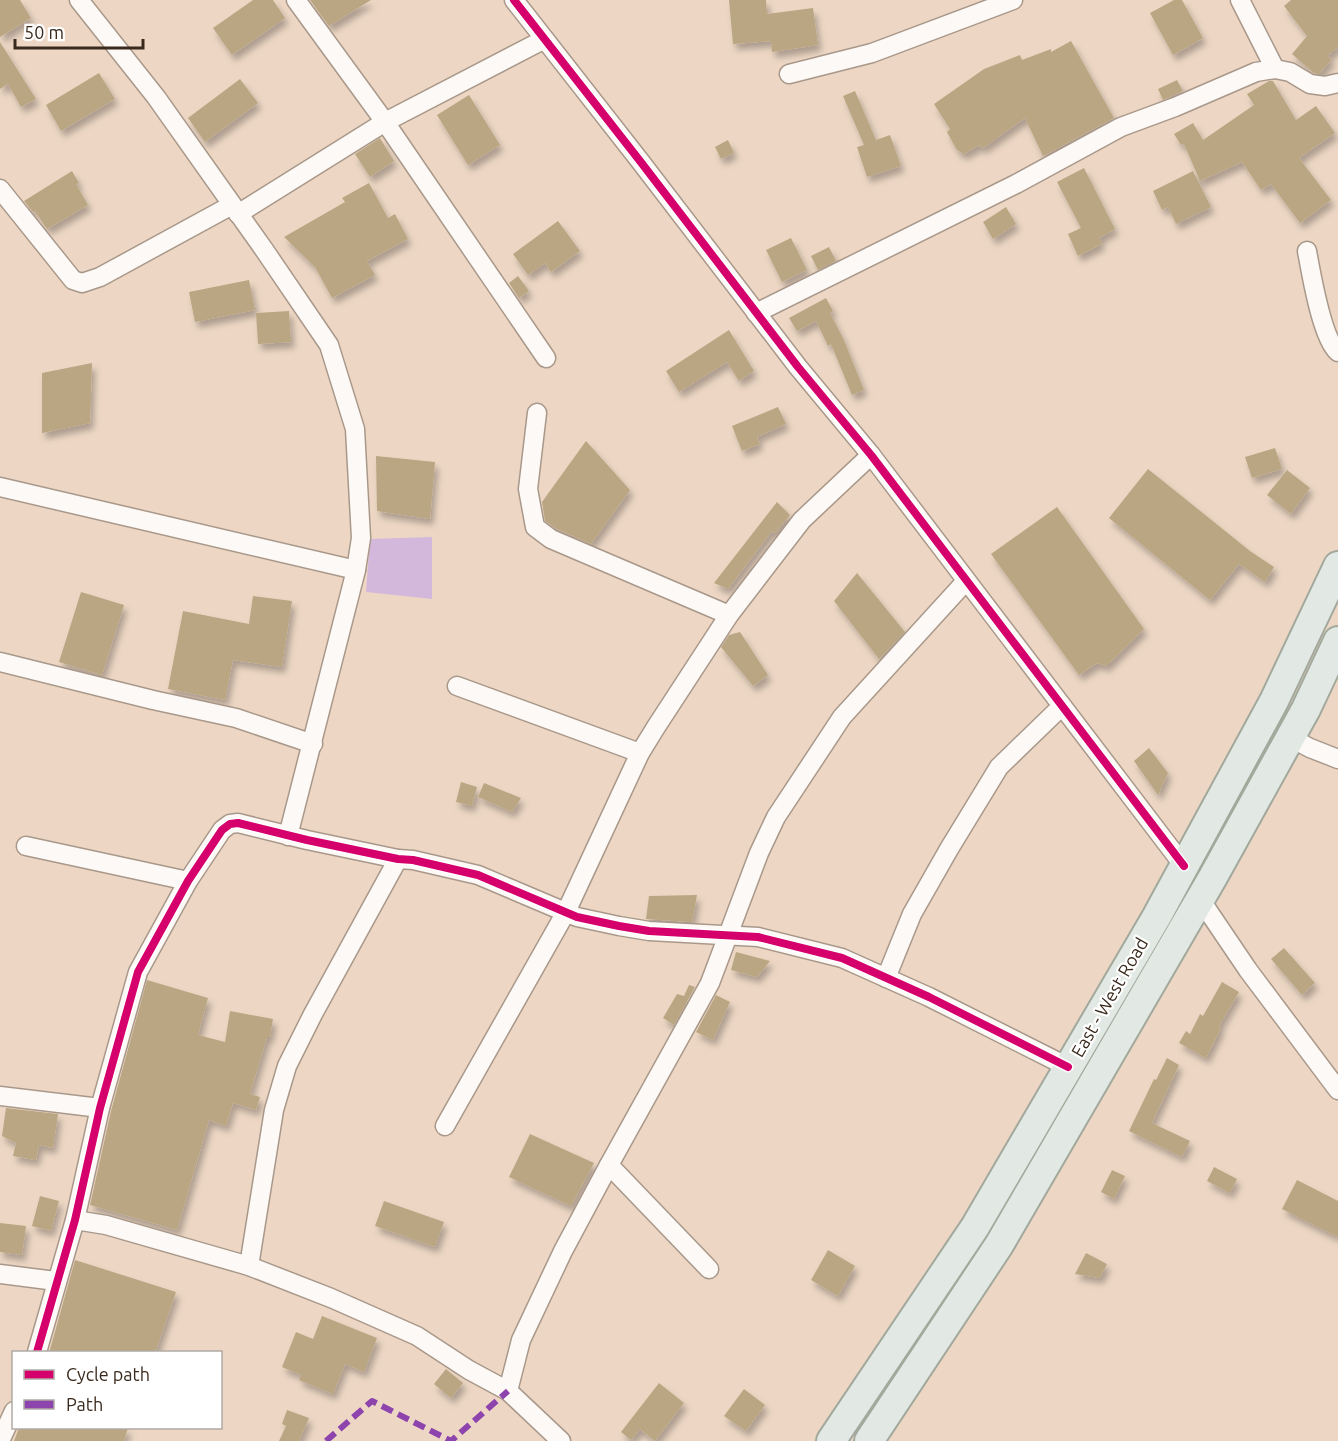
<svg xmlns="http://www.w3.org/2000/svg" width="1338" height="1441" viewBox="0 0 1338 1441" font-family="Ubuntu,sans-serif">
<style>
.green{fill:#d4b8dc}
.building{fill:#baa683;filter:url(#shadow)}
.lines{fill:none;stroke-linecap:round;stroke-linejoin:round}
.minor-casing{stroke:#a9988a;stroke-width:21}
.primary-casing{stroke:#a2a89c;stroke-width:32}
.minor{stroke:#fcf9f6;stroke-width:18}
.primary{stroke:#e2e9e4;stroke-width:28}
.quiet{stroke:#8e44ad;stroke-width:6;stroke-dasharray:12 6;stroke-linecap:butt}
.cycleway-casing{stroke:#fff;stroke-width:11}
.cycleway{stroke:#d6006c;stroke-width:8}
.labels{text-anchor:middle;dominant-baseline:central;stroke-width:4.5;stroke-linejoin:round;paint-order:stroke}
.street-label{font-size:18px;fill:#3a2a1d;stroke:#fff}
</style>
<defs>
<filter id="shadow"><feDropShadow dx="3.5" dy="6" stdDeviation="3" flood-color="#0004"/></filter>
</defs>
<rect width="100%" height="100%" fill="#edd7c4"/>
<path class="green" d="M432,537V599L366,592L370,539Z"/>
<g class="building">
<path d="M0,0H20L31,18L0,37Z"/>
<path d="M253,0H273L285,18L232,55L213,28Z"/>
<path d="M310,0H371L329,26Z"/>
<path d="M729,0H766L767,14L813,8L818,45L772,52L771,41L733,44Z"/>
<path d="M1174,0H1182L1203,38L1173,55L1150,13Z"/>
<path d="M1291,0H1338V47L1327,56L1332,59L1319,74L1314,73L1292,54L1307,36L1284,6Z"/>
<path d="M1071,41L1114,118L1043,156L1025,118L983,148L979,145L964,154L957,150L947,132L950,129L934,104L984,69L1020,55L1022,60L1051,49V52Z"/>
<path d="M0,42L36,99L21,107L8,84L0,89Z"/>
<path d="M99,73L115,99L61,131L46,105Z"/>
<path d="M240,79L258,103L205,142L188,118Z"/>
<path d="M1177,80L1183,91L1163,100L1158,89Z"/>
<path d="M1269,81H1273L1296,120L1316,106L1335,133L1299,158L1331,200L1300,223L1271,184L1261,190L1242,162L1200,181L1184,144L1181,145L1174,134L1193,123L1203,140L1254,105L1247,94Z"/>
<path d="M855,91L876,140L890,135L901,166L867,177L857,147L864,145L843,96Z"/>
<path d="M469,95L500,145L468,165L437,115Z"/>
<path d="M380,138L394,161L370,177L355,154Z"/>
<path d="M728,140L734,153L721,159L715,147Z"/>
<path d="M1084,168L1115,229L1099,238L1102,244L1078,256L1068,234L1081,228L1057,182Z"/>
<path d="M72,171L79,183L76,184L88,205L47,229L35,211L33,212L24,201Z"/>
<path d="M1193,171L1211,207L1176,224L1168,207L1162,210L1153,191Z"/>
<path d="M369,183L388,218L395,214L408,239L367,261L375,275L332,298L315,267L284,237L345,202L342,198Z"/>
<path d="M1006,207L1016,224L993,239L983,222Z"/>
<path d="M558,221L580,251L551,272L545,263L528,275L513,254Z"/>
<path d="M791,238L807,270L782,282L766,250Z"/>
<path d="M829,247L836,261L818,270L811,256Z"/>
<path d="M518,276L529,291L519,298L509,283Z"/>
<path d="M249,280L255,310L195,322L189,292Z"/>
<path d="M826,298L833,311L830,313L843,338L864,390L852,395L831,344L828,346L816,321L797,331L789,318Z"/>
<path d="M289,311L291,342L258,344L256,313Z"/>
<path d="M729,330L754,371L739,381L727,362L679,392L666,371Z"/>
<path d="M92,363L90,423L42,433V373Z"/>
<path d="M778,407L786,424L757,437L760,444L742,451L732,426Z"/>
<path d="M586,441L630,490L591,544L557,529L545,521L542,502Z"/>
<path d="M1275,448L1282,469L1252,478L1245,457Z"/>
<path d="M376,456L435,462L430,519L377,511Z"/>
<path d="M1148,469L1250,551L1274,567L1265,582L1239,564L1210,600L1109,518Z"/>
<path d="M1287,470L1310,488L1291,514L1267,495Z"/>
<path d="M777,502L790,515L775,533L772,531L728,589L714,583Z"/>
<path d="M1057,507L1144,629L1106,666L1097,663L1079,675L991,554Z"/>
<path d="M857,573L905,632L879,659L834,601Z"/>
<path d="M81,592L124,605L102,675L59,662Z"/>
<path d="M253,596L292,601L282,667L233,660L225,700L168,689L183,611L249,624Z"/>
<path d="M740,632L768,675L753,686L721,647L729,635Z"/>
<path d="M1149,748L1168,773L1158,795L1134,761Z"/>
<path d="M461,782L477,787L472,806L456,802Z"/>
<path d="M484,783L521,798L512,812L478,797Z"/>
<path d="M697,895L692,922L646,919L649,896Z"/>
<path d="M1284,948L1315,983L1302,995L1271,959Z"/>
<path d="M736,952L770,961L757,977L731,970Z"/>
<path d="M147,980L208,998L198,1035L225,1042L230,1011L273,1019L270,1037H267L250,1094L260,1097L256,1110L233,1103L226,1126L209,1120L177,1230L90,1205L111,1111Z"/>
<path d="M1222,982L1239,992L1219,1026L1221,1028L1206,1058L1179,1043L1186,1031L1190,1034L1200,1014L1203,1016Z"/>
<path d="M689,985L695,987L674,1025L663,1018L677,994L684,996Z"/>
<path d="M716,995L730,1002L713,1040L696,1032Z"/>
<path d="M1167,1058L1179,1065L1152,1123L1190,1141L1182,1157L1129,1131L1154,1079L1156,1080Z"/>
<path d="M6,1108L58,1114L53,1148L39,1145L36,1160L13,1156L16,1143L2,1136Z"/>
<path d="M530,1134L594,1163L571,1206L509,1177Z"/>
<path d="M1214,1167L1237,1179L1230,1193L1207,1181Z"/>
<path d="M1112,1170L1125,1176L1114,1199L1101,1192Z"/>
<path d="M1297,1180L1338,1201V1237L1282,1209Z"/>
<path d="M40,1196L59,1201L51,1231L32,1226Z"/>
<path d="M384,1201L444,1222L435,1247L375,1226Z"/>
<path d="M0,1223L26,1226L22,1255L0,1252Z"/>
<path d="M828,1250L855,1266L838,1296L811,1280Z"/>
<path d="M1086,1253L1107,1264L1100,1278L1075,1274Z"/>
<path d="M75,1260L176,1292L155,1353H49Z"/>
<path d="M322,1316L377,1338L364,1372L345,1364L333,1394L299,1380L301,1375L282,1367L296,1332L313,1339Z"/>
<path d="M446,1369L463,1383L451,1398L434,1384Z"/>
<path d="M659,1383L684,1403L655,1441L640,1429L631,1440L621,1432Z"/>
<path d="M744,1389L765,1405L746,1431L724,1416Z"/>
<path d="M287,1410L309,1418L299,1441H279L286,1426L282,1424Z"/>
<path d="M19,1428H128L124,1441H14Z"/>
</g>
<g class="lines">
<g class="minor-casing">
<g id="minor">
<path d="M79,0L156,97L265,251L329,345L355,429L361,538L356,570L288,836"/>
<path d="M296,0L385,122L546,358"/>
<path d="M514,0L640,161L798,367L871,455L1184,866"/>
<path d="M1240,0L1275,69"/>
<path d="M789,74L872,53L1013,0"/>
<path d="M0,189L73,280L82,283L100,277L232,205"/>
<path d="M238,214L385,122L543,40"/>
<path d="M1307,251C1311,273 1322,339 1338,352"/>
<path d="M756,313L1016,184L1121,127L1175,107L1256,72L1275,69L1290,72L1310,84L1325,86L1338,83"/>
<path d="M537,413L528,489L535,527L551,539L729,615"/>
<path d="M0,487L356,570"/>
<path d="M0,662L153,700L236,718L313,744"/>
<path d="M457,686L640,753"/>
<path d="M1289,737L1310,748L1338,759"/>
<path d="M26,846L188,881"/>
<path d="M1200,899L1248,970L1338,1090"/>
<path d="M886,978L912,914L949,849L999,767L1062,706"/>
<path d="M0,1096L100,1108"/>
<path d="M445,1126L566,912L640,753L656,727L729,615L802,520L871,455"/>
<path d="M609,1165L709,1269"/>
<path d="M75,1220L106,1225L249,1266L331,1298L417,1336L469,1370L508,1391L561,1441"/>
<path d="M249,1266L274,1110L287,1066L313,1014L398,859"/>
<path d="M0,1274L56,1281"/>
<path d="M37,1352L75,1220L100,1108L138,972L188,881L222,830L230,824L238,823L307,840L398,859L413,860L478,875L577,917L619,926L649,931L758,937L842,958L929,997L1068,1067"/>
<path d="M508,1391L521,1340L563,1251L609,1165L710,983L759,853L776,817L842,717L966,581"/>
<path d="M0,1441L14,1411"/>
</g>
</g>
<g class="primary-casing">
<g id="primary">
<path d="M831,1441L975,1227L1157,916L1274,701L1338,566"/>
<path d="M869,1441L999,1245L1213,877L1306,709L1338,641"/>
</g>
</g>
<use href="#minor" class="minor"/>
<use href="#primary" class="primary"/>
<path class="quiet" d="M326,1441L372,1401L451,1441L508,1391"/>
<g class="cycleway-casing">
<g id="cycleway">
<path d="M514,0L640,161L798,367L871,455L1184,866"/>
<path d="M37,1352L75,1220L100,1108L138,972L188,881L222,830L230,824L238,823L307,840L398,859L413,860L478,875L577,917L619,926L649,931L758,937L842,958L929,997L1068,1067"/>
</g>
</g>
<use href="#cycleway" class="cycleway"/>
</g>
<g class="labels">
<g class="street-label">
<text transform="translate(1109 997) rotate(-60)">East - West Road</text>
</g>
</g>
<rect x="12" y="1351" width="210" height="78" fill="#ffffff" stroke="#b0aaa5" stroke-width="1.5"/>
<rect x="24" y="1370" width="30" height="9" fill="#d6006c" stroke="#b0aaa5" stroke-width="1.5"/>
<text x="66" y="1381" font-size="18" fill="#3a2a1d">Cycle path</text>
<rect x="24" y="1400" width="30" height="9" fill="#8e44ad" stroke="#b0aaa5" stroke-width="1.5"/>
<text x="66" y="1411" font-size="18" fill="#3a2a1d">Path</text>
<path d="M15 39v9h128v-9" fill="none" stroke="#3a2a1d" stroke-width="3"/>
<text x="24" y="39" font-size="18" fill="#3a2a1d" stroke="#ffffff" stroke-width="4.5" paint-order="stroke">50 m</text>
</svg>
